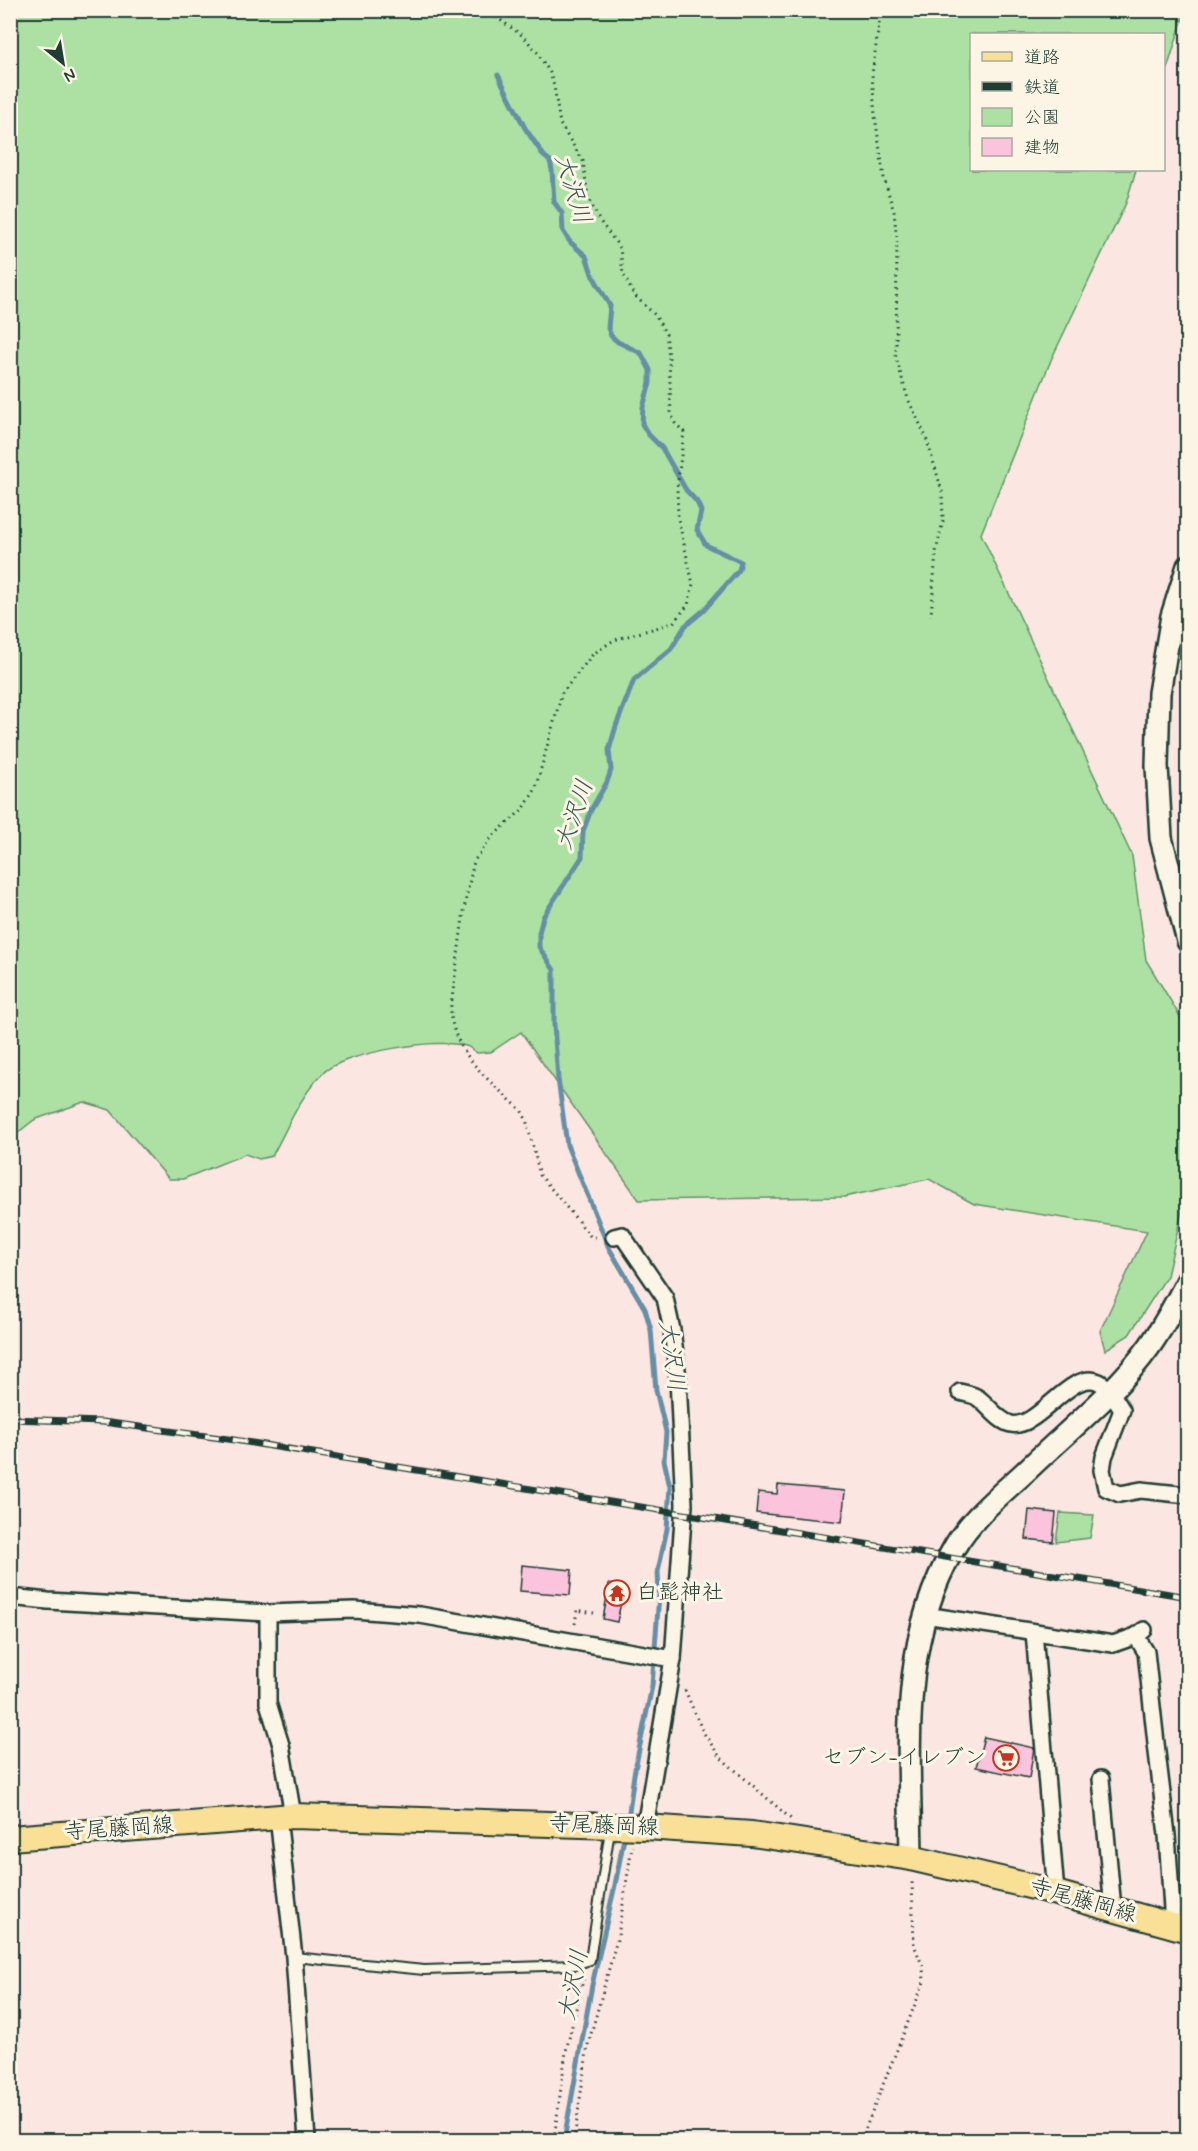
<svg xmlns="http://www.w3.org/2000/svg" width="1198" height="2151" viewBox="0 0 1198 2151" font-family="Mynerve,'Klee One',sans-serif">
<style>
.green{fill:#ace1a3;stroke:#668f6c;stroke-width:1.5}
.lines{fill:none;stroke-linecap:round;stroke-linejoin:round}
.stream{stroke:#658fa5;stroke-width:5}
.building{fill:#fbc3dc;stroke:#1f3d34;stroke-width:1.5}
.lane-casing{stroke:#1f3d34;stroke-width:12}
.street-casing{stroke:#1f3d34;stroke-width:20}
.secondary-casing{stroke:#1f3d34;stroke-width:26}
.primary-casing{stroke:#1f3d34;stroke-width:28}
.path{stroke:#1f3d34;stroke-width:3;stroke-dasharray:1.5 4.5;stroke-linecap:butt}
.lane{stroke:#fcf5e5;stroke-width:8}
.street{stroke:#fcf5e5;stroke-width:15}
.secondary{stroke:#fcf5e5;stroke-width:21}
.primary{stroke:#fadf96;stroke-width:24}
.rail-casing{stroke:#1f3d34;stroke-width:7}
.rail{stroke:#fcf5e5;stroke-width:4.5;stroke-dasharray:14;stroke-linecap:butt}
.labels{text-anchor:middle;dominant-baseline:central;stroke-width:6;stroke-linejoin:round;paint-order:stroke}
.poi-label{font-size:22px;fill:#1f3d34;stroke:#fcf5e5;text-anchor:start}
.street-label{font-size:22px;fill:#1f3d34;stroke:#fcf5e5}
.water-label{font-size:24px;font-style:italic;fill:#36585a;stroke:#fcf5e5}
</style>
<rect width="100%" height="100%" fill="#fce6e2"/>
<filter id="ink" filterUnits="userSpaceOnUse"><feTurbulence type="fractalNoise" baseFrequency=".0167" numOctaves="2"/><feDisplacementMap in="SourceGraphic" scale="12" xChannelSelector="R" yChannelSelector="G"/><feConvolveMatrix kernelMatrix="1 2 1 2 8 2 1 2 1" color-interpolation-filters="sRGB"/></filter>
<g filter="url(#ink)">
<g class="green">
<path d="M11,10L1185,11L1164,79V34H972V170H1136L1126,203L1051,360L981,534L1132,856L1146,960L1187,1028V1189L1167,1276L1129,1335L1105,1350L1100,1331L1147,1231L974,1204L929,1179L844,1197L639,1200L521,1032L491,1052L477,1053C474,1051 470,1047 466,1046C439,1037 343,1053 323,1073C300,1096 287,1129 272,1156L259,1159L245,1154L183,1179H169L110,1110L84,1102L34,1120L11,1138Z"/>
<path d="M1060,1513L1094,1515L1090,1538L1056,1542Z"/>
</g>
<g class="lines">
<g class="stream">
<path d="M498,75L525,128L544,156L550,161L552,170L554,202L562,213L563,231L570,242L586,256L592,274L610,306L608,328L611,336L618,342L641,353L650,370V383L643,407L642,424L648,434L662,448L686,490L697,502L701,511L697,530L706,545L741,562L739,570L703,611L685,626L671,649L634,680L616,726L609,750L611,770L607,782L591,810L583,831L582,857L543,917L539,933V947L554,970V1025L558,1079L567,1145L609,1248L645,1309L651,1330L656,1390L666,1432L664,1460L670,1487L667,1529L658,1571L659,1595L652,1686L634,1774L629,1812"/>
<path d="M564,2140L592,1985L615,1885L624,1838"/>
</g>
</g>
<g class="building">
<path d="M778,1485L845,1491L842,1522L756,1513L758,1492L777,1494Z"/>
<path d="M1029,1510L1056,1513L1053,1542L1026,1539Z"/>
<path d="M522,1565L572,1570L570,1595L520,1591Z"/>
<path d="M609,1584L624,1587L617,1622L603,1619Z"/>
<path d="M984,1737L1034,1748L1029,1778L976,1767Z"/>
</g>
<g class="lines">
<g class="lane-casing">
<path id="lane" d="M294,1957L424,1970L575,1965L590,1960L610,1830"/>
</g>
<g class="street-casing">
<g id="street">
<path d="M614,1237L622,1235L665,1298L672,1330L678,1378L684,1505L673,1659L645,1827"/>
<path d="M960,1392C966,1394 973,1394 978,1398C988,1405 998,1421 1011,1424C1038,1430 1071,1368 1099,1382C1109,1387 1116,1401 1122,1410L1104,1457L1102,1470L1106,1488L1120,1494L1141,1490L1188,1495"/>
<path d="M10,1597L48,1601L268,1613L354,1610L420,1615L673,1659"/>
<path d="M268,1613V1703L281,1745L293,1816"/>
<path d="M925,1615L1113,1644L1136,1636L1144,1630"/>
<path d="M1034,1632L1056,1893"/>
<path d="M1136,1636L1146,1652L1157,1752L1167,1835L1172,1909L1171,1926"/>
<path d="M1101,1779L1113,1909"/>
<path d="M278,1817L294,1957L307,2140"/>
</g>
</g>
<g class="secondary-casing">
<g id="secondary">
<path d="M1188,566L1172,616L1159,693L1157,766L1161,838L1188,941"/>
<path d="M911,1858C910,1753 898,1642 954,1548C971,1518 1000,1495 1025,1472C1064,1434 1118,1391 1149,1347C1164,1326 1176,1303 1188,1280"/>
</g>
</g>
<g class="primary-casing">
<path id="primary" d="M10,1838L293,1816L645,1827L752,1834L911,1858L1038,1888L1188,1930"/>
</g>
<g class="path">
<path d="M486,10L523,36L537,52L550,73L554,86L560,124L583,161L588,197L599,220L620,248L623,274L634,295L655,315L666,334L669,357L671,413L675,423L684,432L677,488L678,518L693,584L688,605L673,623L614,640L593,654L562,693L535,790L524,808L492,837L474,861L465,903L451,1006C449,1051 491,1082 521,1110L526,1119L540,1175L591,1237H598"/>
<path d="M881,10L872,74L875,116L884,178L894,212L897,240L896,358L908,399L926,437L942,491L943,521L936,552L931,616"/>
<path d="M575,1624L577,1610L594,1613"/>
<path d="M685,1690L703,1732L720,1757L791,1819"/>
<path d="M554,2139L566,2051L584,1976"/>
<path d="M478,2140L517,2138L568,2140"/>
<path d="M574,2140L588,2045L618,1936L632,1846"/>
<path d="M861,2140L924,1982L923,1967L914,1945L912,1880"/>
</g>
<use href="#lane" class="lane"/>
<use href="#street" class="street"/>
<use href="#secondary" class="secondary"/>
<use href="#primary" class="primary"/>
<g class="rail-casing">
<path id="rail" d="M10,1419L103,1422L228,1439L1188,1597"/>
</g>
<use href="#rail" class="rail"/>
</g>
</g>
<defs>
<g id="temple-ring" transform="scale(1.35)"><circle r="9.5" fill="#fcf5e5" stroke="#c8321e" stroke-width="1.5"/><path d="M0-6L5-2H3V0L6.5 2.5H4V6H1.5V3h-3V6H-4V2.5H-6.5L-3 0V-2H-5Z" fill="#c8321e"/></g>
<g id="supermarket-ring" transform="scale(1.35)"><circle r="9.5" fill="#fcf5e5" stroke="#c8321e" stroke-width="1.5"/><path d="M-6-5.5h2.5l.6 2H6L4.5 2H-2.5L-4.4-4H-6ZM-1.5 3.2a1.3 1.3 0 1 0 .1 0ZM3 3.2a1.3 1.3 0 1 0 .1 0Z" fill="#c8321e"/></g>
</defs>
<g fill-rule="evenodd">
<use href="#temple-ring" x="617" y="1593"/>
<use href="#supermarket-ring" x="1006" y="1758"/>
</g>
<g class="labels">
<g class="poi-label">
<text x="636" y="1593">白髭神社</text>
<text x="986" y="1758" text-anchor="end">セブン-イレブン</text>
</g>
<g class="street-label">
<text transform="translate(604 1826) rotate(2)">寺尾藤岡線</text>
<text transform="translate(119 1829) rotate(-4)">寺尾藤岡線</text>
<text transform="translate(1083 1901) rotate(16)">寺尾藤岡線</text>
</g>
<g class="water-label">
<text transform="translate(572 189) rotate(73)">大沢川</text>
<text transform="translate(575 815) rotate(-71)">大沢川</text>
<text transform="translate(671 1356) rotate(82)">大沢川</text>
<text transform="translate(574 1985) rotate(-79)">大沢川</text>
</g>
</g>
<rect width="1198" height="2151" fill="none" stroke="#fcf5e5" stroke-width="36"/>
<rect x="18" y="18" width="1162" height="2115" fill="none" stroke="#1f3d34" stroke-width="2" filter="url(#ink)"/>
<rect x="970" y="33" width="195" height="138" fill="#fcf5e5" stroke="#a4ab9e" stroke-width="1.5"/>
<rect x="982" y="52" width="30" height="9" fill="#fadf96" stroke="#a4ab9e" stroke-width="1.5"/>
<text x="1024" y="63" font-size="18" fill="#1f3d34">道路</text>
<rect x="982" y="82" width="30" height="9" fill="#1f3d34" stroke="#a4ab9e" stroke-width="1.5"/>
<text x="1024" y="93" font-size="18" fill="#1f3d34">鉄道</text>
<rect x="982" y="108" width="30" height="18" fill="#ace1a3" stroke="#a4ab9e" stroke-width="1.5"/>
<text x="1024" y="123" font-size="18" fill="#1f3d34">公園</text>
<rect x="982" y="138" width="30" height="18" fill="#fbc3dc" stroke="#a4ab9e" stroke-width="1.5"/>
<text x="1024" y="153" font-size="18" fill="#1f3d34">建物</text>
<g transform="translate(63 63) rotate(150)" stroke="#fcf5e5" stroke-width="4.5" paint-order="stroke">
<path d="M0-4.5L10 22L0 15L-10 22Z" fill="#1f3d34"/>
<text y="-9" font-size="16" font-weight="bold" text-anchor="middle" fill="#1f3d34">N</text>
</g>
</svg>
